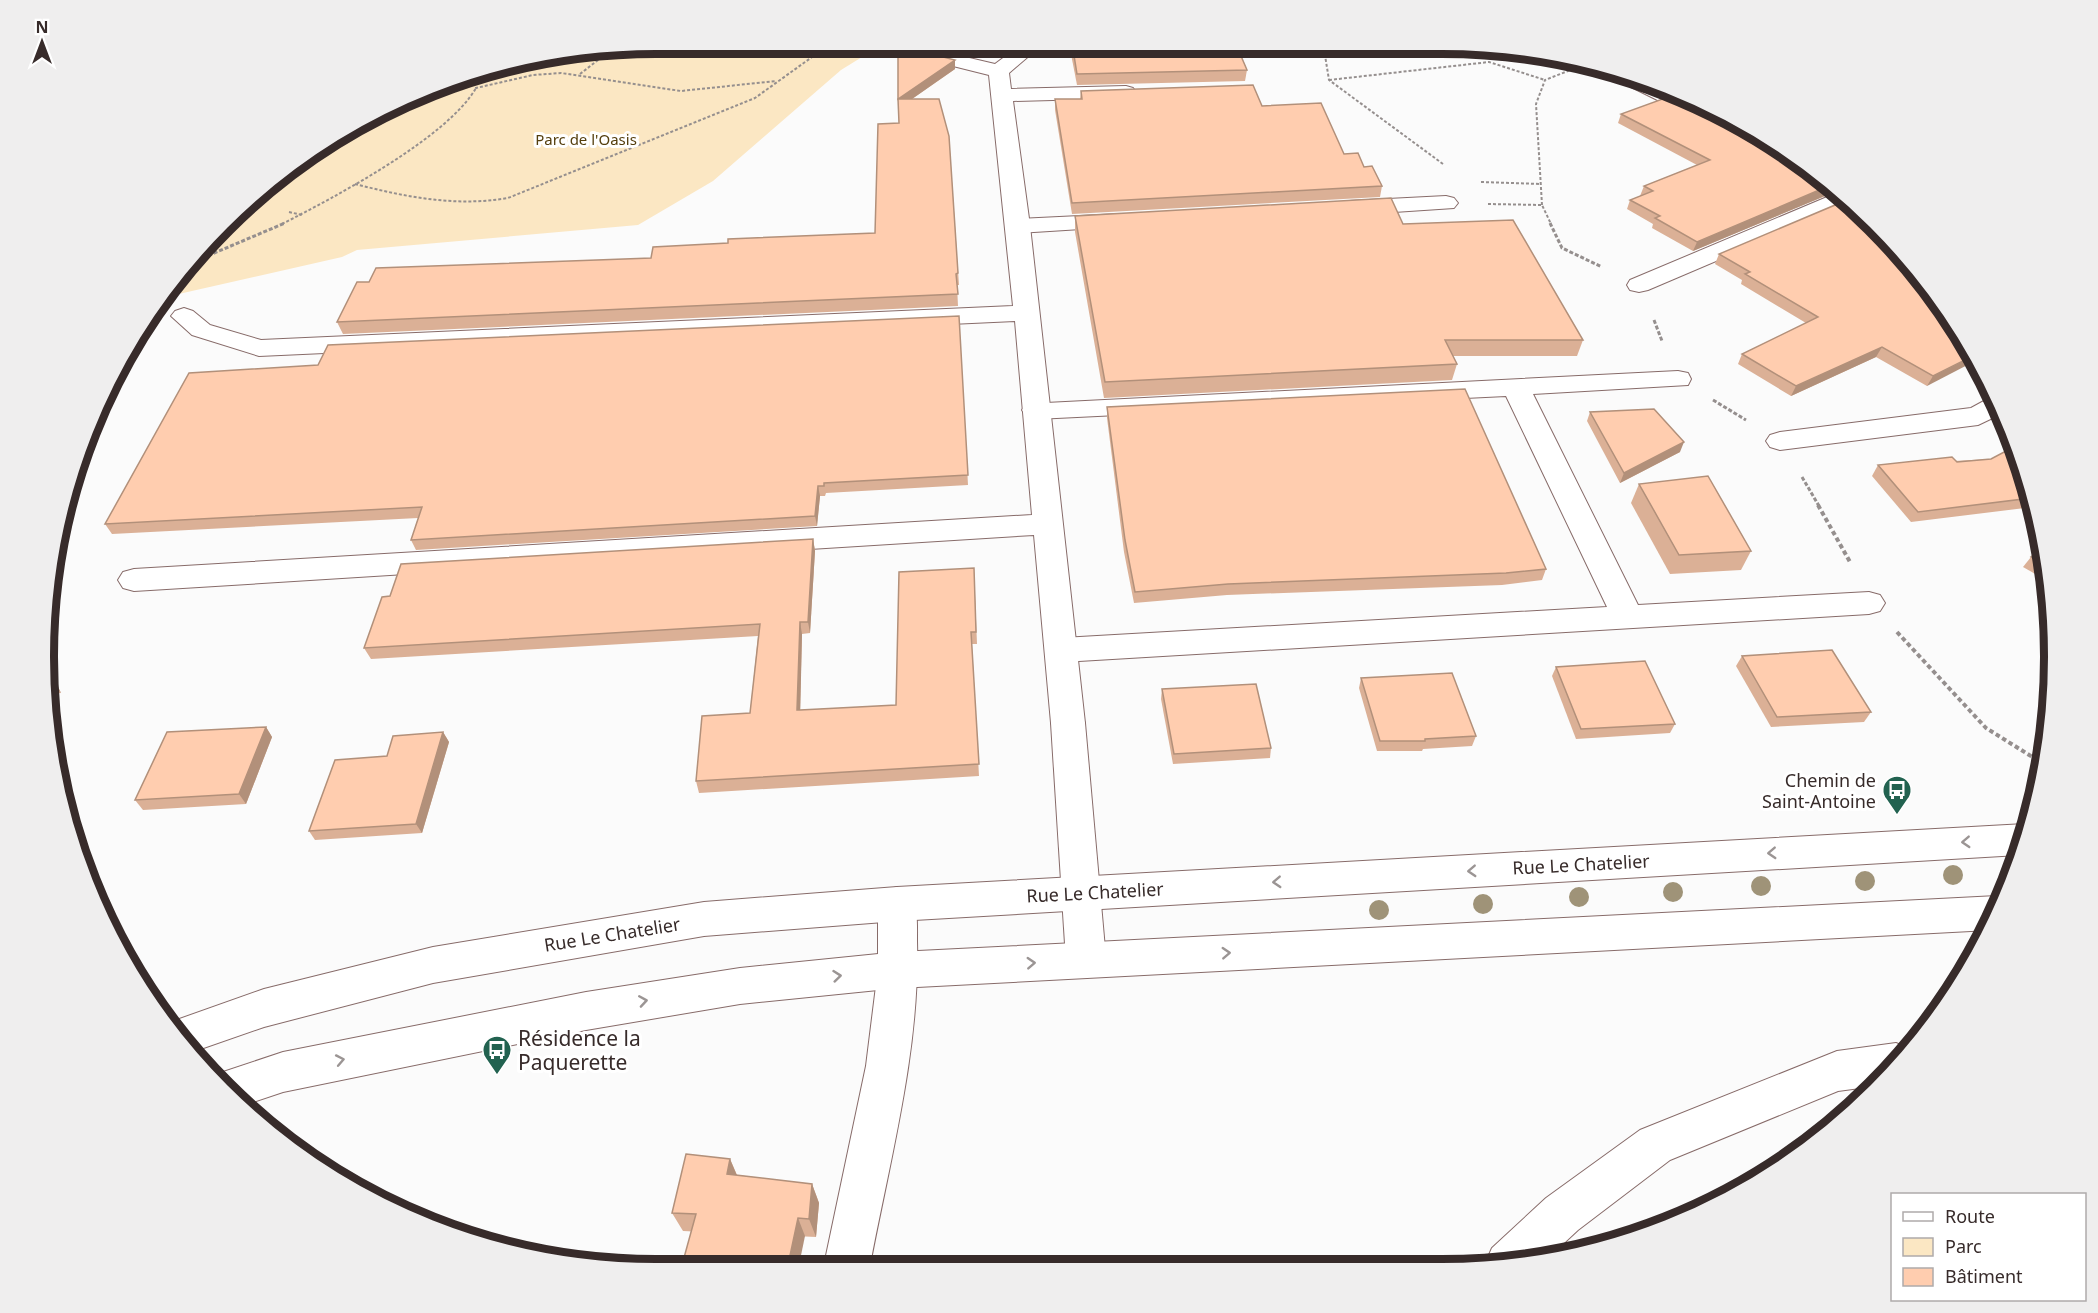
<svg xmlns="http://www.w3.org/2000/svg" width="2098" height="1313" viewBox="0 0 2098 1313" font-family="'Noto Sans',sans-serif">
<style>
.green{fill:#fbe7c3}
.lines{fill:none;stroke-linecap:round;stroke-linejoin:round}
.lane-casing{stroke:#876b69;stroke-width:2}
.street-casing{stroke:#876b69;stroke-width:2}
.secondary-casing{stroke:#876b69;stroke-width:2}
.path-far2{stroke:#958f8e;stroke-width:2;stroke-dasharray:3 2;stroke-linecap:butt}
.path-far1{stroke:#958f8e;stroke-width:3;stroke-dasharray:4 2;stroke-linecap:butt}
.path{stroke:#958f8e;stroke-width:4;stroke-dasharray:4.5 3;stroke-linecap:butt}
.lane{fill:#fff;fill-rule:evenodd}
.street{fill:#fff;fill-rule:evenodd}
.secondary{fill:#fff;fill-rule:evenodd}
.tree{fill:#9f9378}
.wall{fill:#dbb096}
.shaded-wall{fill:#b2907a}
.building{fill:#ffcdaf;stroke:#b2907a;stroke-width:1.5}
.oneway{stroke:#9b9594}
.labels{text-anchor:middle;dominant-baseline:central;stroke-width:6;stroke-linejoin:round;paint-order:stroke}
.far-park-label{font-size:15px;fill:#543e0d;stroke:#fff}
.poi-label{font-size:18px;fill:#372b2a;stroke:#fff;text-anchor:end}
.street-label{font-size:18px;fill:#372b2a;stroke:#fff}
.near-poi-label{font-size:21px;fill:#372b2a;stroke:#fff;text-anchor:start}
.rim{fill:none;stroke:#372b2a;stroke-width:8}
</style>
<rect width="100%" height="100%" fill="#fbfbfb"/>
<path class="green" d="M576,49H875L841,70L713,181L638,225L357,250L342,257L161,298L223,223L316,147L460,76Z"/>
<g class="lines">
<g class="lane-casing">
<g id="lane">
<path d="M1446,196L1454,198L1458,203L1454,208L1349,215L1341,213L1337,208L1341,203L1349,201Z"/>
<path d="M1121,214L1129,216L1133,221L1129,226L1018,233L1010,231L1006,226L1010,221L1018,219Z"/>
<path d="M1678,371L1688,373L1691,379L1688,385L1533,394L1638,605L1869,592L1880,595L1885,603L1880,611L1869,614L1062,662L1050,659L1046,650L1050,641L1062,638L1607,607L1506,396L1036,419L1026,416L1022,410L1026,404Z"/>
<path d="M1068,710L1080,714L1085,723L1106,960L1100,973L1086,978L1072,973L1066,960L1051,723L1056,714Z"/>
<path d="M897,887L911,892C918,908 917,924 917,941C920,1050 890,1159 870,1265H824L866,1066L878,970V904L883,892Z"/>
<path d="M1896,1043L1910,1049L1875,1086L1838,1091L1670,1160L1578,1230L1549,1257L1486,1267L1485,1264L1492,1248L1546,1198L1640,1130L1837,1051Z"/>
</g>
</g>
<g class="street-casing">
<g id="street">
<path d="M903,49H931L995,64L1015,49H1037L1009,73L1011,89L1126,86L1133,88L1136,92L1133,96L1126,98L1013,101L1030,226L1085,723L1080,732L1068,736L1056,732L1051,723L1034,535L134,591L123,588L118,580L123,572L134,569L1032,515L1015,321L259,356L192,335L171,316L175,311L184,308L193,311L210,325L261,340L1013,306L989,75L905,54Z"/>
<path d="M1618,75L1660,86L1716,114L1720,118L1716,122H1702L1619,81L1616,77Z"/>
<path d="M1839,192L1850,204L1648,290L1639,292L1630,290L1627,285L1630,280Z"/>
<path d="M1993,396L2001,414L1978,425L1780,450L1770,447L1766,441L1770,435L1780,432L1971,408Z"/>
</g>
</g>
<g class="secondary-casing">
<g id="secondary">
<path d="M2025,824L2030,825L2019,855L897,921L704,936L433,983L264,1027L192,1052L168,1023L264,989L433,947L704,902L897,887Z"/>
<path d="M1997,896L2002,898L1990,930L898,988L740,1004L586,1030L283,1092L241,1106L211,1076L283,1052L586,992L740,968L898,952Z"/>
</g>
</g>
<g class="path-far2">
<path d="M1324,49L1329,80L1443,164"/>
<path d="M476,72V88L533,75L561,73L681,91L776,81"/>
<path d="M580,74L607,53L605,49"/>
<path d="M1329,80L1489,62L1545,80"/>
<path d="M1481,182L1541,184"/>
<path d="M355,184C406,197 455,207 508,198L755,98L819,52L831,49"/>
<path d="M1488,204L1542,205L1551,224"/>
<path d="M1542,205L1536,104L1545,80L1583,65"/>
<path d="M289,212L302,215"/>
<path d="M282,224C335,197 447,138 476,88"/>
</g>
<g class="path-far1">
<path d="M1550,223L1562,248L1602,267"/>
<path d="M186,265L285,223"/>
<path d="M1654,320L1662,341"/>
<path d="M1713,400L1746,420"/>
<path d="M1802,477L1819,506"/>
</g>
<g class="path">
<path d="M1818,505L1850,562"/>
<path d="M1897,632L1986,728L2042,763"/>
</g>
<use href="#lane" class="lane"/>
<use href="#street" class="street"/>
<use href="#secondary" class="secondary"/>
</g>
<g class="tree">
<circle cx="1953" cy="875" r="10"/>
<circle cx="1865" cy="881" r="10"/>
<circle cx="1761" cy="886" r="10"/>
<circle cx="1673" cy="892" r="10"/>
<circle cx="1579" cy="897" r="10"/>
<circle cx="1483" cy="904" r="10"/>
<circle cx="1379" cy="910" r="10"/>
</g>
<g class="wall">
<path d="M1070,49H1238L1247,70L1245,81L1077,85Z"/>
<path d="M955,60V69L912,99L949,136L959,285H957L958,306L343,334L337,322L369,282L651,258L728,243L875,233L899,123L898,99Z"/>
<path d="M1081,91L1262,106L1344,154L1364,167L1382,186L1380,197L1072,214L1055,110V99H1080Z"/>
<path d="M1621,114L1837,191L1693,251L1652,228L1653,224L1627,209L1630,200L1640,196L1644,186L1697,165L1618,123Z"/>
<path d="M1075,216L1403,224L1583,340L1577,356H1453L1457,364L1452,380L1104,398L1075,232Z"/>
<path d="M1719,254L1973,350L1927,386L1876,357L1791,396L1738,364L1742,354L1806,323L1741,284L1742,280L1715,264Z"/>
<path d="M959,316L968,485L826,493L825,496H820L817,526L416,550L411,540L418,518L112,534L105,524L318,365Z"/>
<path d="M1107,407L1546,569L1542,580L1502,585L1227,595L1134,603L1124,552L1107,418Z"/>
<path d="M1590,412L1680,452L1620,483L1587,421Z"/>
<path d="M1991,459L2022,460L2033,507L1911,522L1872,476L1878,465Z"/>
<path d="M1639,484L1751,551L1741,570L1670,574L1631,503Z"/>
<path d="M813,539L815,551L810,633L802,634L800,710L896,705L974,568L977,644H972L979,776L699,793L696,781L750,713L758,636L371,659L364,648Z"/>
<path d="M2043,548L2049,577V582L2023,567L2031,557Z"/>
<path d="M2048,651H2052L2053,678L2040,661Z"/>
<path d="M1742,656L1871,712L1864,722L1771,727L1736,666Z"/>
<path d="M44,659L61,693L49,694Z"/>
<path d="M1556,667L1675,724L1670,733L1576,739L1552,676Z"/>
<path d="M1361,678L1476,736L1472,746L1423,749L1422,751H1377L1359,688Z"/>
<path d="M1162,689L1271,748L1270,758L1173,764L1161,699Z"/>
<path d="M266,727L272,737L246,804L143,810L135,800Z"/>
<path d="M443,732L449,742L422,833L315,840L309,831L387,756Z"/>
<path d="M730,1159L737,1175L812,1184L819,1203L816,1237L683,1231L672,1213Z"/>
</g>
<g class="shaded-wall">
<path d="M955,60V69L899,108L898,99Z"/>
<path d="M1831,185L1837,191L1693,251L1697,242Z"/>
<path d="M1882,347L1876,357L1791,396L1796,386Z"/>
<path d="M1975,355L1977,360L1927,386L1933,376Z"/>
<path d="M1684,442L1680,452L1620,483L1624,473Z"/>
<path d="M818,486L820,496L817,526L815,516Z"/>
<path d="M813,539L815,551L810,633L808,622Z"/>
<path d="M800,622L802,634L800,721L797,710Z"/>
<path d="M44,659L61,693L49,679L46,673Z"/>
<path d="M266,727L272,737L246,804L239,794Z"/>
<path d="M443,732L449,742L422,833L416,824Z"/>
<path d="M730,1159L738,1178L727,1174Z"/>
<path d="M812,1184L819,1203L816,1237L809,1219Z"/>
<path d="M798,1218L805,1236L799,1265H788Z"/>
</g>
<g class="building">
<path d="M898,49H912L955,60L898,99Z"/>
<path d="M1073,49H1238L1247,70L1077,74Z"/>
<path d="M1253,85L1262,106L1321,103L1344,154L1358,153L1364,167L1372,166L1382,186L1072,203L1055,99H1082L1081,91Z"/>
<path d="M1668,97L1812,169L1831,185L1697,242L1655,218L1660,216L1630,200L1653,191L1644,186L1710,160L1621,114Z"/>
<path d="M898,99H939L949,136L958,273L956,274L958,294L337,322L357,282H369L376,268L651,258L653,247L728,243V239L875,233L878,124L899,123Z"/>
<path d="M1391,198L1403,224L1513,220L1583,340H1445L1457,364L1105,382L1075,216Z"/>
<path d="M1847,200L1903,253L1973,350L1975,355L1933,376L1882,347L1796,386L1742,354L1818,317L1745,274L1750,272L1719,254Z"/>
<path d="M959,316L968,475L824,483V486H818L815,516L411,540L422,507L105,524L189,373L318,365L328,345Z"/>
<path d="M1465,389L1546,569L1506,573L1228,584L1135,592L1125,540L1107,407Z"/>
<path d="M1654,409L1684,442L1624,473L1590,412Z"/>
<path d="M2017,450L2022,460L2031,498L1918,512L1878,465L1952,457L1957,462L1991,459L2006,451Z"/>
<path d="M1708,476L1751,551L1679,555L1639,484Z"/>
<path d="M813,539L808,622H800L797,710H800L896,705L899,572L974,568L976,632H971L979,764L696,781L702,716L750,713L760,624L364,648L382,597L390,596L401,564Z"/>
<path d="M2043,548L2047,566L2031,557Z"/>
<path d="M1832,650L1871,712L1777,717L1742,656Z"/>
<path d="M1645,661L1675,724L1581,729L1556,667Z"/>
<path d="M1452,673L1476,736L1425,739V741H1380L1361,678Z"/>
<path d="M1256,684L1271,748L1174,754L1162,689Z"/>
<path d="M266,727L239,794L135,800L167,732Z"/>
<path d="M443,732L416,824L309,831L335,760L387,756L393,736Z"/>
<path d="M686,1154L730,1159L727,1174L812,1184L809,1219L798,1218L788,1265H682L696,1214L672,1213Z"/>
</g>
<defs><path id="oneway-chevron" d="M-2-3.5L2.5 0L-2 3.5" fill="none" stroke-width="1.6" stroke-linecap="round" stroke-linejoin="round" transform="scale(1.5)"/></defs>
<g class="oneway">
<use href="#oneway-chevron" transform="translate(1966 842) rotate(177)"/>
<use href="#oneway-chevron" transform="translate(1772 853) rotate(177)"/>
<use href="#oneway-chevron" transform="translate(1472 871) rotate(177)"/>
<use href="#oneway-chevron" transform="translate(1277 882) rotate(177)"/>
<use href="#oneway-chevron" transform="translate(1226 953) rotate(-3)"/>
<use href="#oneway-chevron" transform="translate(1031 963) rotate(-3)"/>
<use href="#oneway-chevron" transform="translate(837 976) rotate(-6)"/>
<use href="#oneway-chevron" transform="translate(643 1001) rotate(-9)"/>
<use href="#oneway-chevron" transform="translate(340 1060) rotate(-11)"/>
</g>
<defs>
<g id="bus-pin" transform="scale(1.5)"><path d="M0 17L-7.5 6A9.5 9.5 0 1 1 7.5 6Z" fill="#226250" stroke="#fff"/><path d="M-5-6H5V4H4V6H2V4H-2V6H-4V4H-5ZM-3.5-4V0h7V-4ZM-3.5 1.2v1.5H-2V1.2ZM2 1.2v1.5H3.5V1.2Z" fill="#fff"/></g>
</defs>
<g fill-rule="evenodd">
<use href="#bus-pin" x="1897" y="790"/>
<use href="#bus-pin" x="497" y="1050"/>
</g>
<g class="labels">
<g class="far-park-label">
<text x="586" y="139">Parc de l'Oasis</text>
</g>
<g class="poi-label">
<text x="1876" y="780">Chemin de<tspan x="1876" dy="21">Saint-Antoine</tspan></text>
</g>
<g class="street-label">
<text transform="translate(1581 864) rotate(-3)">Rue Le Chatelier</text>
<text transform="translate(1095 892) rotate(-3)">Rue Le Chatelier</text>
<text transform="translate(612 934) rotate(-9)">Rue Le Chatelier</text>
</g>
<g class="near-poi-label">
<text x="518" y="1038">Résidence la<tspan x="518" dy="24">Paquerette</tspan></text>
</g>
</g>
<path d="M0 0H2098V1313H0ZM656 54H1442A602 602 0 0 1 2044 656V657A602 602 0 0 1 1442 1259H656A602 602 0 0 1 54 657V656A602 602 0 0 1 656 54Z" fill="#efeeee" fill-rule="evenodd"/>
<path class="rim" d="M656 54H1442A602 602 0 0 1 2044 656V657A602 602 0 0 1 1442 1259H656A602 602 0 0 1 54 657V656A602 602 0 0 1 656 54Z"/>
<rect x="1891" y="1193" width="195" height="108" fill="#ffffff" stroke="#afaaaa" stroke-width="1.5"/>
<rect x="1903" y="1212" width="30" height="9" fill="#ffffff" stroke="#afaaaa" stroke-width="1.5"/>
<text x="1945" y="1223" font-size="18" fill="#372b2a">Route</text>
<rect x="1903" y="1238" width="30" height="18" fill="#fbe7c3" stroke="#afaaaa" stroke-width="1.5"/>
<text x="1945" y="1253" font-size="18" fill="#372b2a">Parc</text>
<rect x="1903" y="1268" width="30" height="18" fill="#ffcdaf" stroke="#afaaaa" stroke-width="1.5"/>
<text x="1945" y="1283" font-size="18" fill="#372b2a">Bâtiment</text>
<g transform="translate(42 42)" stroke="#ffffff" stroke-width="4.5" paint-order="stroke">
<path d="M0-4.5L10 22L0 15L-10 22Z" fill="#372b2a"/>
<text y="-9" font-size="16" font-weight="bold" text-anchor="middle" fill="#372b2a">N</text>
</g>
</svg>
